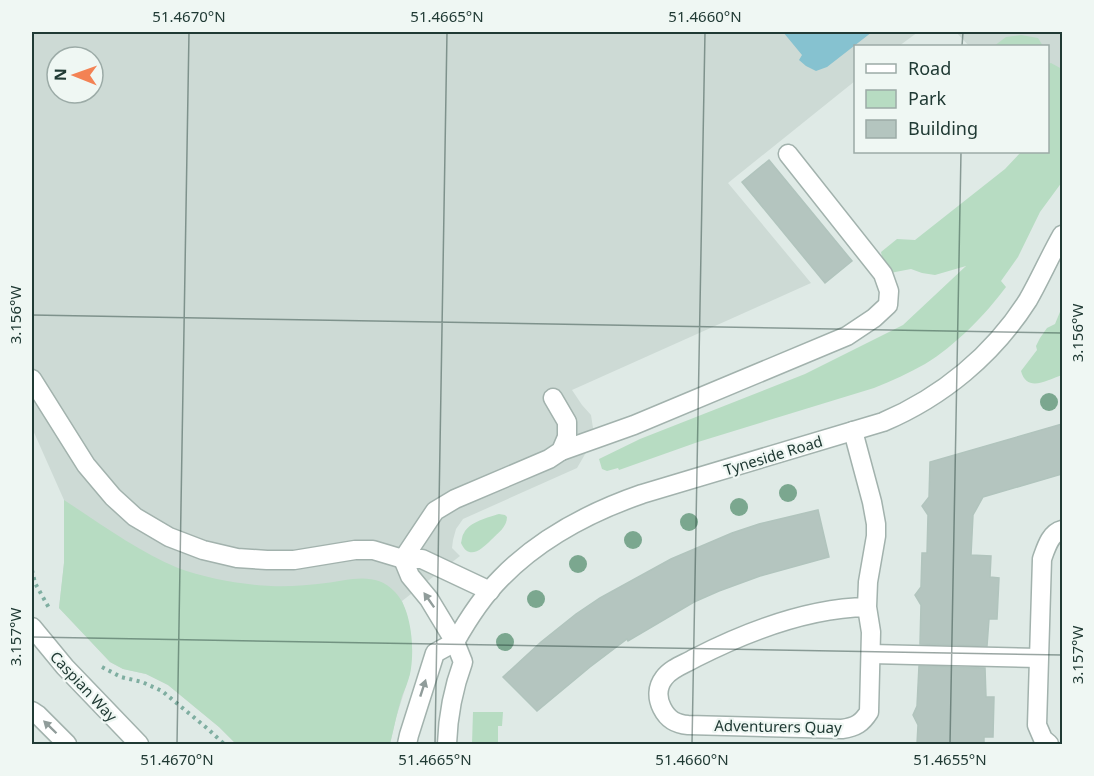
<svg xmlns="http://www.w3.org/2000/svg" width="1094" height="776" viewBox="0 0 1094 776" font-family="'Noto Sans',sans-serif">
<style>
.built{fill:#cddad5;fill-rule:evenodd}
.green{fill:#b7dcc2}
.water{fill:#86c2d0}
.building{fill:#b4c5bf;stroke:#b1c4bd;stroke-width:1.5}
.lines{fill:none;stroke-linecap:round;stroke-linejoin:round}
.lane-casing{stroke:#a2b2ad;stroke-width:21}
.street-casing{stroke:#a2b2ad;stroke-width:21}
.path{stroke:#7faea1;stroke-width:4;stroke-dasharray:3 4.5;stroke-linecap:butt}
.lane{stroke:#fff;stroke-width:18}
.street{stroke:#fff;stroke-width:18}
.tree{fill:#7ba78f}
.oneway{fill:#909c9a}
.ticks{fill:none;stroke:#203a34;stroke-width:1.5;stroke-opacity:0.45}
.labels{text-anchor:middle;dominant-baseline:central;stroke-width:4.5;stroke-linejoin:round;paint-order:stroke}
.street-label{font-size:15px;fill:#203a34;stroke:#eff7f3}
.neatline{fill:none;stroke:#203a34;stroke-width:2}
.ticks-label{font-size:15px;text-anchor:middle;fill:#203a34}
</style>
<rect width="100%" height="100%" fill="#dfeae6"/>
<g class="built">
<path d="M32,32H918L899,46H856L855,81L728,183L811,283L572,390L582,405L591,415L593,428L591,444L577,468L463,519L456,529L453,540L452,548L460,556L402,601L407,615L411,635L412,653L410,673L396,718L390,744H236L219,727L168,685L146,674L123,669L110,662L59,608L64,563V500L32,428ZM57,57H93V93H57Z"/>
<path d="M956,32H1062V130L1048,139V46H969Z"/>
</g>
<g class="green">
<path d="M1021,35L1038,38L1043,46H994L1006,37Z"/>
<path d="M1051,63L1062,69V182L1040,212L1018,257L1001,281L1006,287C986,314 955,346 925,364C909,373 892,381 874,388L698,442L619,470L618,468L607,471L602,469L599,459L640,439L805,374L903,325L966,266L935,275L922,273L911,269L890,273L883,262L881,252L897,239L915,240L1005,169L1021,152H1048V64Z"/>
<path d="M1062,307V375C1047,380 1027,393 1021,371L1037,350L1036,346L1040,338L1047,328L1055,324Z"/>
<path d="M64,500C101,524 137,551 178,568C204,578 244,585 271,586C289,587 309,585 326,583C349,580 376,571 395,592C412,609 415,651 410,674C408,682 405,689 402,696C397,712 394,728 390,744H236L219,727L168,685L146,674L123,669L110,662L59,608L64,563Z"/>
<path d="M499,514L505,515L507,517C507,527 498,533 491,540C482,549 469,561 461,543C462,540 462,535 464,533C469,522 489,517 499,514Z"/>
<path d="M473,712H503L502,726H498V744H472Z"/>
</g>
<path class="water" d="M783,32H872L827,67L816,71L806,66L799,60L802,55Z"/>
<g class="building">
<path d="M769,160L852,261L825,283L742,182Z"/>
<path d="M1062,424V474L983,497L973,515L971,555L991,556L990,577L999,578L997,619H989L987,646L920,644L921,605L915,595L921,587L922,553H927L928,515L922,506L929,497L930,462Z"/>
<path d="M818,510L829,557L760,576L719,591L694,602L628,641L627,639L590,667L537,711L503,677L541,642L576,614L600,598L671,559L732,533L759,524Z"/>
<path d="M919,666L985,668L986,697H994L993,737H984V744H917L918,725L913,715L917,706Z"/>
</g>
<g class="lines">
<g class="lane-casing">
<g id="lane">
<path d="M561,451L634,425L847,336L874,318L888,305L889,291L883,274L788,154"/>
<path d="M403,559L435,511L455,499L549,459L561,451L567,437V422L553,398"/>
</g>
</g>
<g class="street-casing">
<g id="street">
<path d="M32,379L86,465L113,497L135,517L169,537L203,550L237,558L267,560H294L355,550H373L403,559H422L490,591"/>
<path d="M853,431L872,502L876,524V536L868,582L867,607L871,632L869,712C862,723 856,727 842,729L688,725C676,724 668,720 662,708C657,698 657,687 664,678C671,668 685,664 695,658C748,631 807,608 867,607"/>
<path d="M403,559L410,576L429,599L455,642L463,662C453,689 448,715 447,744"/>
<path d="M32,627L65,667L139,744"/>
<path d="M455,642C468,619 482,597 501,578C539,539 590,512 642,494L883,422C942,397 993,355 1028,300C1040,279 1050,256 1062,235"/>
<path d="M871,654L1038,658"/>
<path d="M32,711L38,715L67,744"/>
<path d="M407,744L409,735L435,653L455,642"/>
<path d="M1049,744L1043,739L1037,725L1042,559C1046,548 1050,533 1062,530"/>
</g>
</g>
<g class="path">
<path d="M32,570L35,583L49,608"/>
<path d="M102,667L121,677L142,682L162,691L208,729L224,744"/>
</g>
<use href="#lane" class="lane"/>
<use href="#street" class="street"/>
</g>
<g class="tree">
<circle cx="1049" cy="402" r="9"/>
<circle cx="788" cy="493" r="9"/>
<circle cx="739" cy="507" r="9"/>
<circle cx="689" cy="522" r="9"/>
<circle cx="633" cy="540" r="9"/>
<circle cx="578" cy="564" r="9"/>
<circle cx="536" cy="599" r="9"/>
<circle cx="505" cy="642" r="9"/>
</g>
<defs><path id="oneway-solid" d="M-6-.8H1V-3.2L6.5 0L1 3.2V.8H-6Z" transform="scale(1.5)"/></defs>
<g class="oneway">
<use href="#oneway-solid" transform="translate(429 600) rotate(-125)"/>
<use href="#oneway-solid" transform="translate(423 688) rotate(-72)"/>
<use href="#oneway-solid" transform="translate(50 727) rotate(-136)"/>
</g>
<path class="ticks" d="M962,46L963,32M32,315L1062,333M32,637L1062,655M177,744L189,32M435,744L447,32M692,744L705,32M950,744L961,152"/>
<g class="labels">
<g class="street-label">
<text transform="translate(773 455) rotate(-17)">Tyneside Road</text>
<text transform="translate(84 686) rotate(47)">Caspian Way</text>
<text transform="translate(778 726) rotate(1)">Adventurers Quay</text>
</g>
</g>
<rect width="1094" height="776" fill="none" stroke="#eff7f3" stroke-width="66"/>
<rect x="854" y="45" width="195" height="108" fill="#eff7f3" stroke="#9caba7" stroke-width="1.5"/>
<rect x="866" y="64" width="30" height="9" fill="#ffffff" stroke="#9caba7" stroke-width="1.5"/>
<text x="908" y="75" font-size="18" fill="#203a34">Road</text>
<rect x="866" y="90" width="30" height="18" fill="#b7dcc2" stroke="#9caba7" stroke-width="1.5"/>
<text x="908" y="105" font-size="18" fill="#203a34">Park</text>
<rect x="866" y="120" width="30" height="18" fill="#b4c5bf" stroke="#9caba7" stroke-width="1.5"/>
<text x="908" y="135" font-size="18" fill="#203a34">Building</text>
<g transform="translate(75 75) rotate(271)"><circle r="28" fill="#eff7f3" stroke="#9caba7" stroke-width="1.5"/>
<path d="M0-4.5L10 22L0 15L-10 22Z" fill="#f38254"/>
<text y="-9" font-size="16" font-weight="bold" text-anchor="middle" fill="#203a34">N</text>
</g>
<rect x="33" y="33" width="1028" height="710" class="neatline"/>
<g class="ticks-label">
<text x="189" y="22">51.4670°N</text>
<text x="447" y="22">51.4665°N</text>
<text x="705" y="22">51.4660°N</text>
<text transform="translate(16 315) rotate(-90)" y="5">3.156°W</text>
<text transform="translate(1078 333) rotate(-90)" y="5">3.156°W</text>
<text transform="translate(16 637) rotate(-90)" y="5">3.157°W</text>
<text transform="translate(1078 655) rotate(-90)" y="5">3.157°W</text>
<text x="177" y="765">51.4670°N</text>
<text x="435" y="765">51.4665°N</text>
<text x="692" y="765">51.4660°N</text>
<text x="950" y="765">51.4655°N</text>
</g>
</svg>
